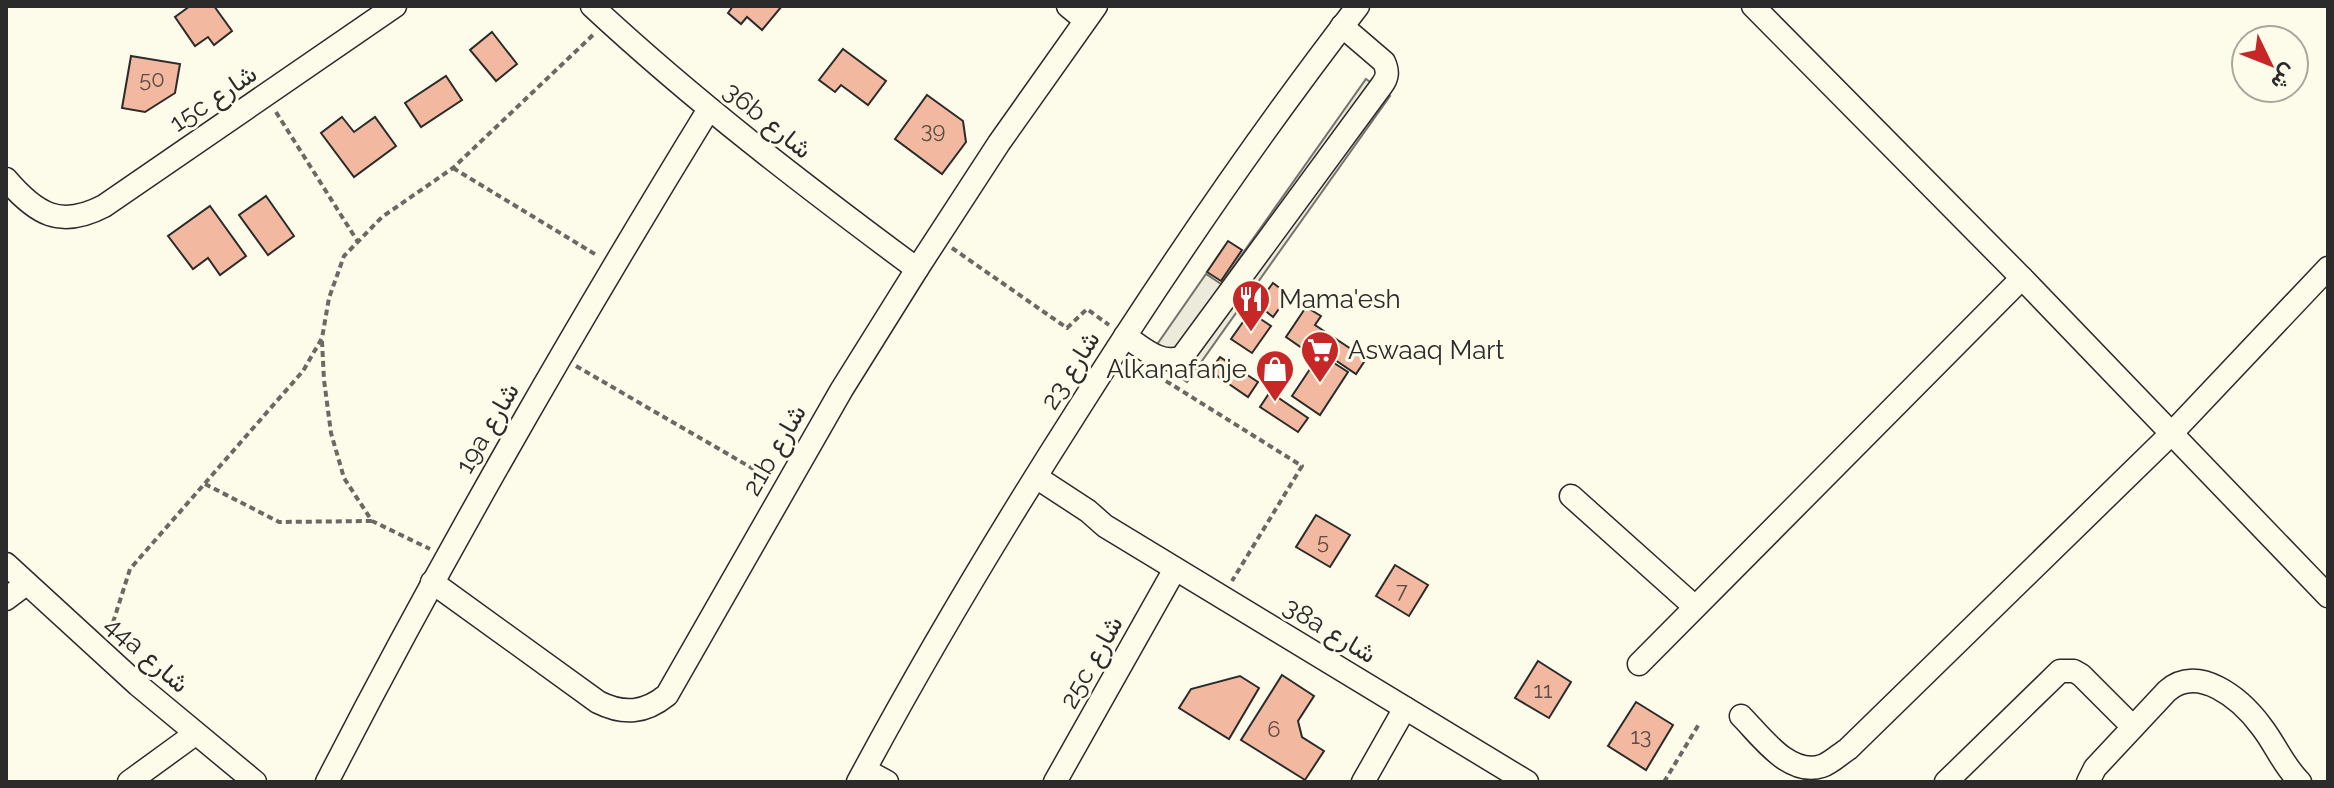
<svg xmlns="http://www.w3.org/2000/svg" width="2334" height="788" viewBox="0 0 2334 788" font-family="Raleway,Vazirmatn,sans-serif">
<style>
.parking{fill:#eceadb;stroke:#74746e;stroke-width:2}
.building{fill:#f2b8a0;stroke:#2b2b2b;stroke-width:2}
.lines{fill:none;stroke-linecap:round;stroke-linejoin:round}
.minor-casing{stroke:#2b2b2b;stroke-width:25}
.path{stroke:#6a6964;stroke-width:4;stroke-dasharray:6 4;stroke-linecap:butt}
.minor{stroke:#fdfbea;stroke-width:22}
.labels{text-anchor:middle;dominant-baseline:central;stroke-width:6;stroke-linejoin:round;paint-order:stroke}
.number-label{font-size:22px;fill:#5d4e48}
.street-label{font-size:26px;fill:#2b2b2b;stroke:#fdfbea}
.poi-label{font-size:26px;fill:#2b2b2b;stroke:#fdfbea;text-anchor:start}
</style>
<rect width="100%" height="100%" fill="#fdfbea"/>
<path class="parking" d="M1366,79L1390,96L1187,382L1149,356L1206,274L1221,284Z"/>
<g class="building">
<path d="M190,6H214L232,31L214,45L208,37L195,46L175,17Z"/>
<path d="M733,6H782L762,30L747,17L741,24L728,13Z"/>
<path d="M492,32L517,64L496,81L470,50Z"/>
<path d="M843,49L886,81L868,105L841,85L835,92L819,80Z"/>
<path d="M131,56L180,64L175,93L145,112L122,108Z"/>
<path d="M446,76L462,100L421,127L405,103Z"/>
<path d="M927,95L963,121L966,142L942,174L895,139Z"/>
<path d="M342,117L354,132L375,117L396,146L354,177L321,133Z"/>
<path d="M266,196L294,236L268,255L239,215Z"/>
<path d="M210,206L246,256L220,275L208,258L193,269L168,236Z"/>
<path d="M1228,241L1242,250L1221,281L1207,272Z"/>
<path d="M1273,283L1289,295L1273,317L1257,304Z"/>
<path d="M1306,307L1321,316L1315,325L1366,359L1356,374L1307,341L1302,348L1286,337Z"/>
<path d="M1250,312L1271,326L1252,353L1231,339Z"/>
<path d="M1320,354L1348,372L1320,415L1292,396Z"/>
<path d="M1220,357L1258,382L1248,397L1210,371Z"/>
<path d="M1270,392L1308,418L1298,432L1260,407Z"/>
<path d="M1316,515L1350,535L1330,567L1296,547Z"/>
<path d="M1395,565L1428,585L1409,616L1376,596Z"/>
<path d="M1538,661L1571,682L1549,718L1515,698Z"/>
<path d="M1282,675L1314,696L1298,721L1302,737L1324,751L1305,780L1241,740Z"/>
<path d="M1240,676L1259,688L1229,739L1179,708L1191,689Z"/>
<path d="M1636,702L1673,725L1646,770L1608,746Z"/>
</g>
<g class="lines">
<g class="minor-casing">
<g id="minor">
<path d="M592,6C694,101 805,186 917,269"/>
<path d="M1068,6L1085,20"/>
<path d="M1753,6L2022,278L2328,596"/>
<path d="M6,179C36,214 60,229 104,206L395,6"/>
<path d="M1125,336C1142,347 1161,366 1182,357L1382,85C1388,77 1388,71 1384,62L1342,26"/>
<path d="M1036,477L1088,511L1105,526L1527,782"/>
<path d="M1571,496L1695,607"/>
<path d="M6,564L138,685L255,782"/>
<path d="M432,582L598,702C624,715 645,713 667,695L842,389L917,269L999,143L1096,6"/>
<path d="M6,599L26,584"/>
<path d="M1639,664L2022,278"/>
<path d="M1741,716C1761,736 1789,777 1822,766C1831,763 1840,754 1848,749L2171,434L2328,268"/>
<path d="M865,770L887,782"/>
<path d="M129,782L195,734"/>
<path d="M327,782C445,552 574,329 709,109"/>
<path d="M858,782C925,657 998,535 1074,416C1163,275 1256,138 1358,6"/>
<path d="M1055,782L1175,569"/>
<path d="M1363,782L1405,708"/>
<path d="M1946,782L2060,671H2074L2081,675L2133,727"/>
<path d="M2088,782L2095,768L2167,691C2198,663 2241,699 2261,726C2276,745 2282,764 2300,782"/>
</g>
</g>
<g class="path">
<path d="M276,112L358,242"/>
<path d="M453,168L598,256"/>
<path d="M952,248L1067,328L1087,309L1109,325"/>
<path d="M322,341L324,380L331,433L344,478L372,521L430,549"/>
<path d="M576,366L769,478"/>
<path d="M1166,381L1302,466L1232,581"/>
<path d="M205,484L279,522L372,521"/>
<path d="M110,632L130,569L303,371L322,338L329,298L344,256L382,217L453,168L594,34"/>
<path d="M1664,782L1699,724"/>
</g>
<use href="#minor" class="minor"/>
</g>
<defs>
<g id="restaurant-pin" transform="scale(2)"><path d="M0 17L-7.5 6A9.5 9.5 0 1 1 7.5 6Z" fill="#c62828" stroke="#fdfbea"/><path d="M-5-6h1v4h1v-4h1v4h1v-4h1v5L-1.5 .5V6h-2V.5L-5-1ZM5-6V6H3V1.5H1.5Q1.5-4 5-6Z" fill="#fff"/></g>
<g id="supermarket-pin" transform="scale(2)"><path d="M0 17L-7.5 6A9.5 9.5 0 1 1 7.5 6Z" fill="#c62828" stroke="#fdfbea"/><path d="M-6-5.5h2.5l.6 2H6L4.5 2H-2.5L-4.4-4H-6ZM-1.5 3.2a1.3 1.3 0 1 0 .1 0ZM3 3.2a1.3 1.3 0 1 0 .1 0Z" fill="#fff"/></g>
<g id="shop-pin" transform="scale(2)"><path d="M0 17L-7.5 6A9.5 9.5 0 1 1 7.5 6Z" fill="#c62828" stroke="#fdfbea"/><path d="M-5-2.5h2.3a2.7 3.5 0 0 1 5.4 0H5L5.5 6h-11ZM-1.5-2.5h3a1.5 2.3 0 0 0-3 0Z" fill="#fff"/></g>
</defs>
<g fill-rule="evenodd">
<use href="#restaurant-pin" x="1251" y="299"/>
<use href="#supermarket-pin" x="1320" y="350"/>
<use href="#shop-pin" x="1275" y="369"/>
</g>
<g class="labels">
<g class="number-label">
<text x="152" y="79">50</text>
<text x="933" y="130">39</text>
<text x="1323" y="541">5</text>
<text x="1402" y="590">7</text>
<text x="1543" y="690">11</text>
<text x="1274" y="729">6</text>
<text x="1641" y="736">13</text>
</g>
<g class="street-label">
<text transform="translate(213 98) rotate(-34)">15c شارع</text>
<text transform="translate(768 120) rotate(39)">36b شارع</text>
<text transform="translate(1070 370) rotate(-58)">شارع 23</text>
<text transform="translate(487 428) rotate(-60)">19a شارع</text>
<text transform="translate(774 450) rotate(-60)">21b شارع</text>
<text transform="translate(1330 630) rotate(31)">38a شارع</text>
<text transform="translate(147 654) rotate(41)">44a شارع</text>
<text transform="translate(1091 662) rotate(-61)">25c شارع</text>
</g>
<g class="poi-label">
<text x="1279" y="299">Mama'esh</text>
<text x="1348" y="350">Aswaaq Mart</text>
<text x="1247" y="369" text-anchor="end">Alkanafanje</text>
</g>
</g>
<rect width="2334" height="788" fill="none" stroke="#2b2b2b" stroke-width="16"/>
<g transform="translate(2270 64) rotate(133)"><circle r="38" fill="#fdfbea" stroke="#a9a89e" stroke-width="2"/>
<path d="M0-6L14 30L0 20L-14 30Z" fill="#c62828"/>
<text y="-12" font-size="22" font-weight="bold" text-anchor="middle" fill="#2b2b2b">ش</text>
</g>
</svg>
